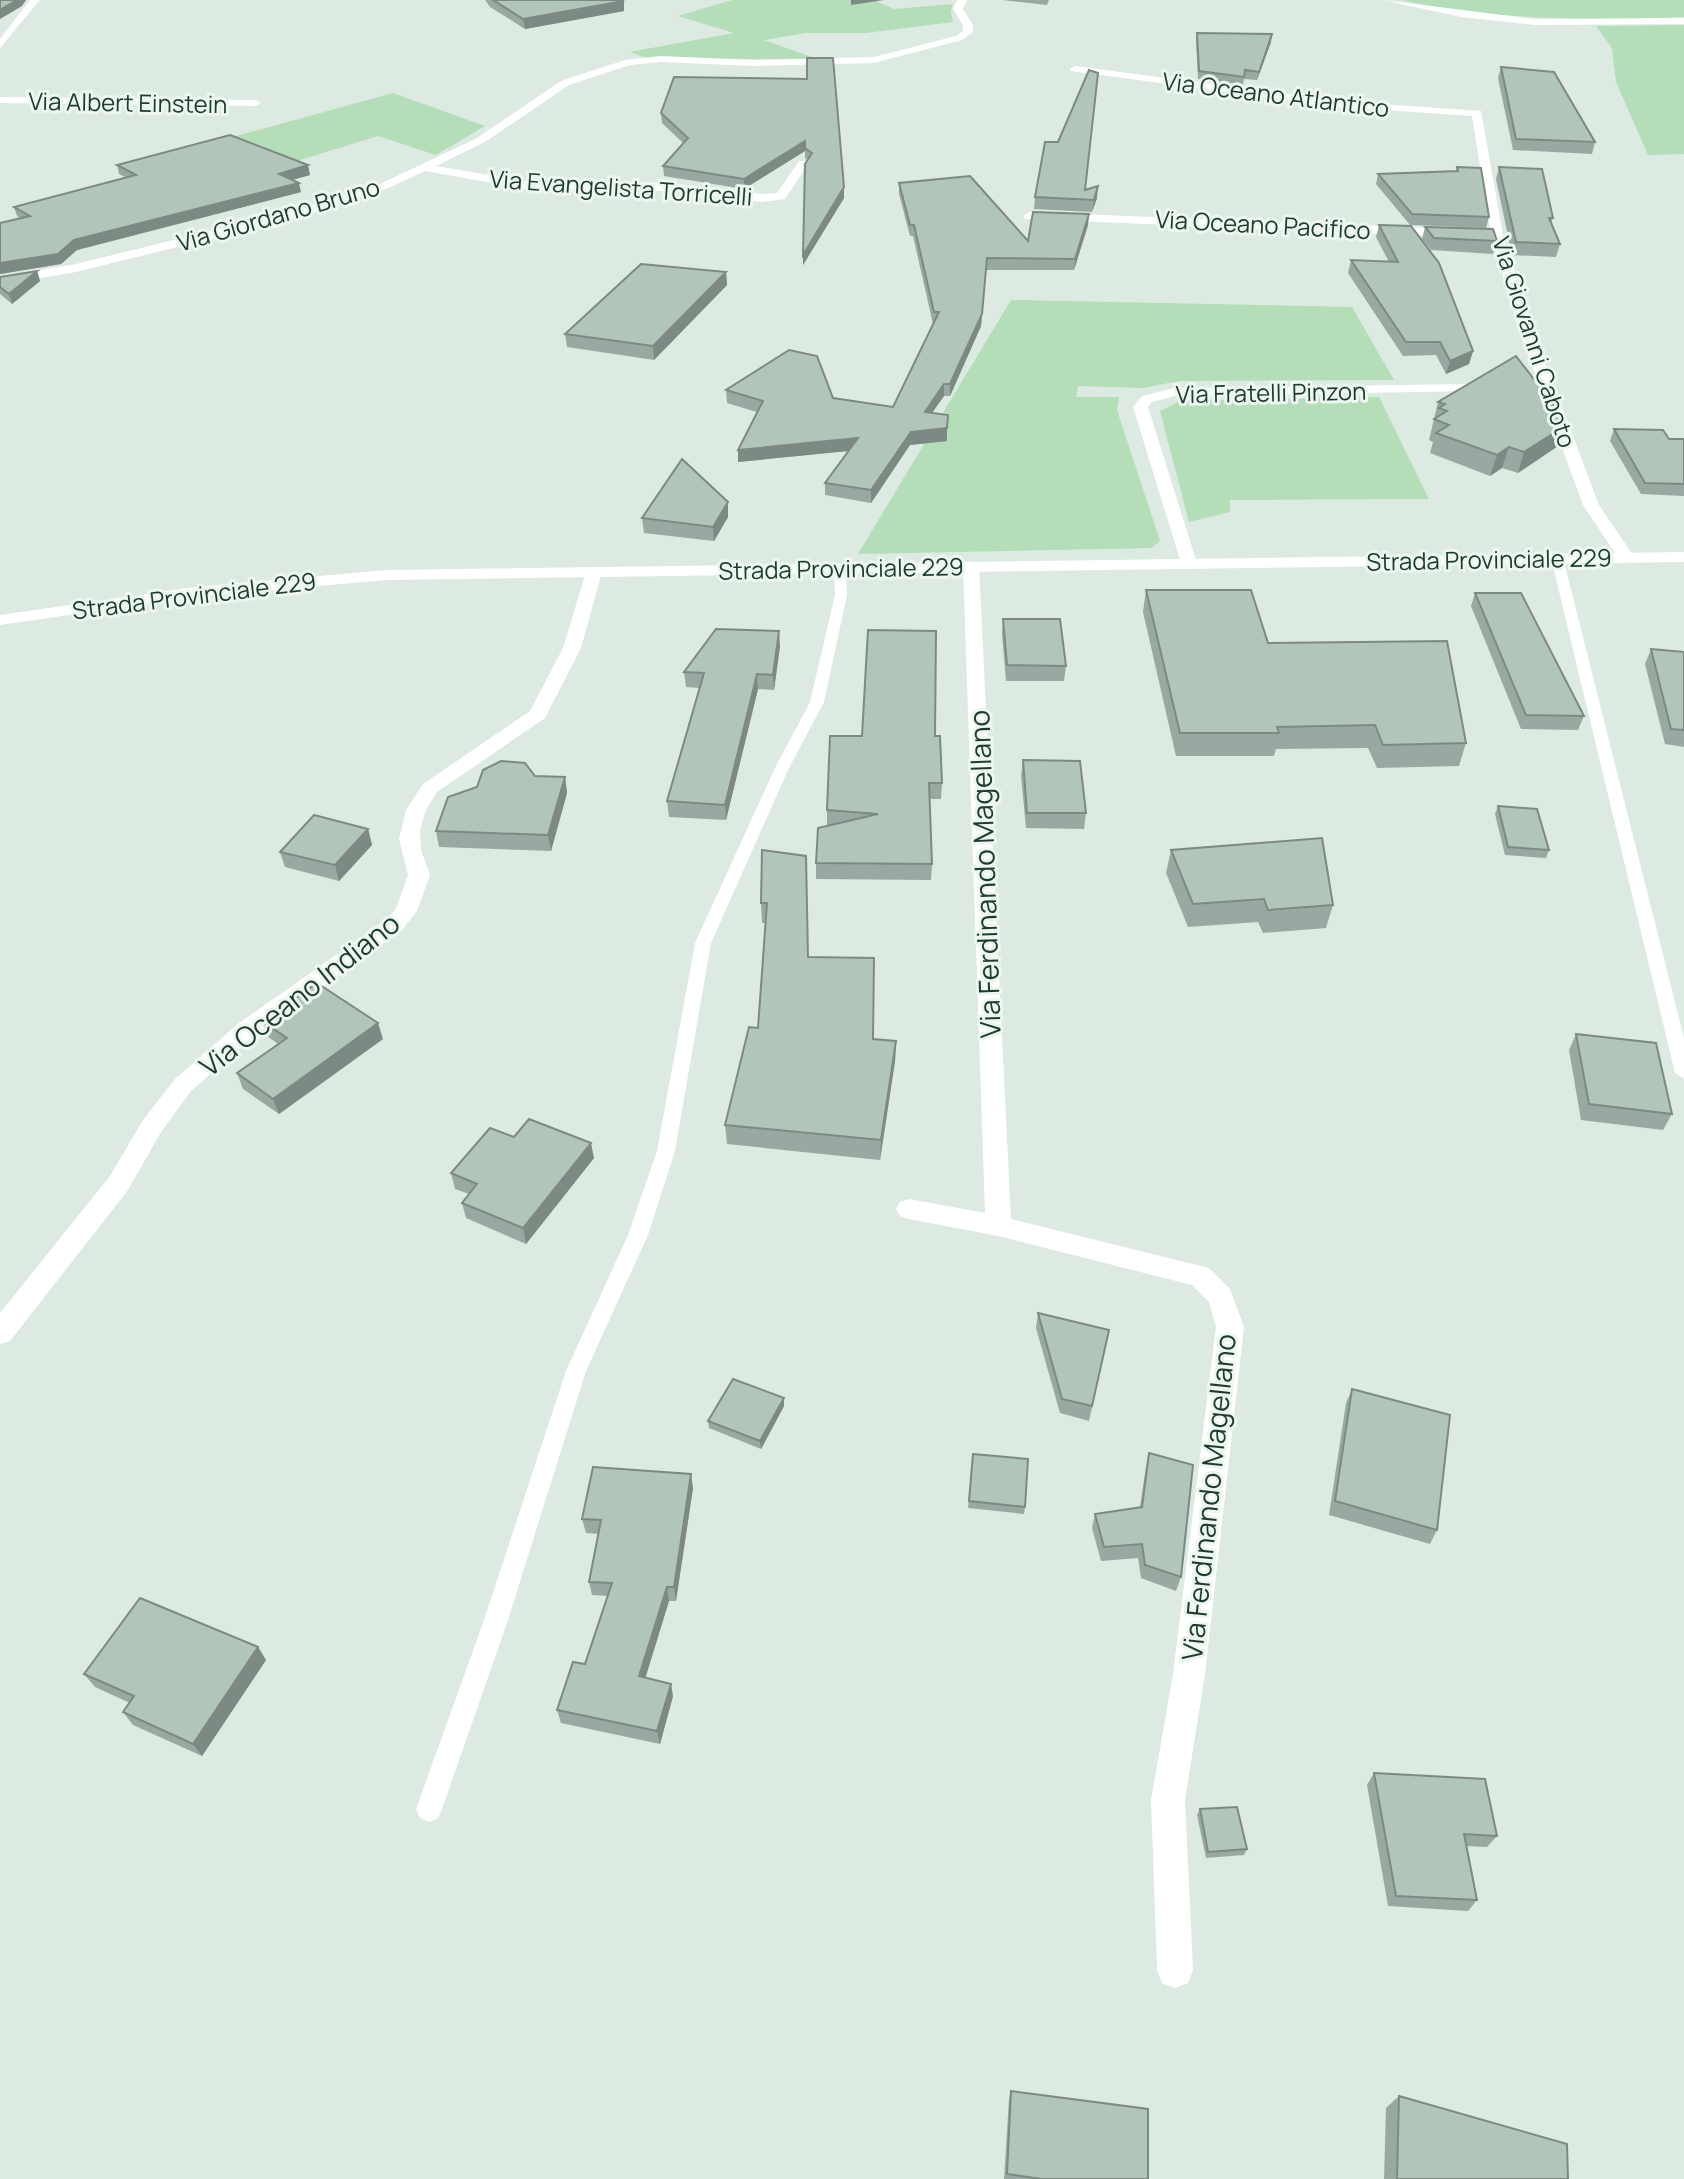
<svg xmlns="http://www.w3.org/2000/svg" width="1684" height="2179" viewBox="0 0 1684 2179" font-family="Manrope,sans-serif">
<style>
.green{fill:#b3deb8}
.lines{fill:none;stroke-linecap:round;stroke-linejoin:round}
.service{fill:#fff;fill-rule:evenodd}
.minor{fill:#fff;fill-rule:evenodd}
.tertiary{fill:#fff;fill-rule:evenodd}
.wall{fill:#99a9a1}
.shaded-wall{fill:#7d8a83}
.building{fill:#b2c5bb;stroke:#7d8a83;stroke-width:2}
.labels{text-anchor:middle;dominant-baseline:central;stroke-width:6;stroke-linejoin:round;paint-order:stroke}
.far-street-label{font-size:24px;fill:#1d3b2f;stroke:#edf7f0}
.street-label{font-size:28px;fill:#1d3b2f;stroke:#edf7f0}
</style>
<rect width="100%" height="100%" fill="#dceae2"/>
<g class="green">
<path d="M732,0H873L894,9L953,4L951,11L953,22L866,33H806L764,40L820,60L647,58L630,52L734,33L678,16Z"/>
<path d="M1401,0H1684V17C1590,21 1493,20 1401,0Z"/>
<path d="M1684,25V154L1648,155L1616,82L1612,48L1596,26Z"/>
<path d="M393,93L485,126L436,155L378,136L284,165L229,138Z"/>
<path d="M1011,300L1352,307L1394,380L1179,381L1143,388L1078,386L1076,397H1119L1117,410L1160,541L1152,548L858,554Z"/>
<path d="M1379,397L1429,499L1230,500V512L1189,522L1160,411L1180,401Z"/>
</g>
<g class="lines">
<g class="service">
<path d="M1557,554L1563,558L1684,1038V1079L1675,1073L1551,558Z"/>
<path d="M840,564L846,568L847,595L824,702L789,768L711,943L675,1151L648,1235L586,1371L507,1623L442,1809L438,1818L429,1822L420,1818L416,1809L483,1623L566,1371L628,1235L657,1151L695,943L775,768L810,702L835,595L834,568Z"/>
</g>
<g class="minor">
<path d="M30,0H40L0,48V39Z"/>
<path d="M957,0H967L963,9L973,25V32L962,40L874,63L755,66L660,62L630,65L569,85L485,142L436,166L525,181L671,183L761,194L777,193L799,161H807L809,163L785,199L761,202L671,191L525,189L425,171L384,190L296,218L76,272L0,285V277L76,264L288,212L376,186L477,138L561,81L625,60L660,56L755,60L874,57L956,36L963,31V25L953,9Z"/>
<path d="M1383,0L1535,19L1684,18V24L1535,25L1461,17Z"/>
<path d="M1075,66L1339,101L1481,111L1503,235L1533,330L1599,505L1635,558L1633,562H1621L1583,505L1519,330L1491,235L1472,116L1339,107L1071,71L1070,69Z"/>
<path d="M0,97L256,100L261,103L256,106L0,103Z"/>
<path d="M1029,212L1455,229L1461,233L1455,237L1025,219L1023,216Z"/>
<path d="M1473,384L1478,385V391L1174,396L1152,402L1148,407L1197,563L1189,568L1181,563L1133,407L1142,396L1174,388Z"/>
<path d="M971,561L979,566L1011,1219L1209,1268L1230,1289L1244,1327L1205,1674L1185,1800L1193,1970L1188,1983L1175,1988L1162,1983L1157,1970L1151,1800L1173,1674L1216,1327L1209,1302L1192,1285L998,1236L909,1219L900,1216L896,1209L900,1202L909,1199L985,1213L963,566Z"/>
<path d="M594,567L602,572L581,648L545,718L437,792L426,810L420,830L421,850L430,875L417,911L402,930L255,1035L191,1091L161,1132L128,1190L10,1341L0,1344V1313L110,1176L143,1120L175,1079L239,1023L386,920L396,909L408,875L399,839L406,810L423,784L530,711L563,648L586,572Z"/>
</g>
<path class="tertiary" d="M1684,552V562L387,580L194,597L0,625V615L194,587L387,570Z"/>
</g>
<g class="wall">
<path d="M485,0H621L624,1V11L525,29L490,7Z"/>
<path d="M1002,0H1049L1047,5Z"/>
<path d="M1197,33L1271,42L1257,80L1244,79L1243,85L1198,79L1196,41Z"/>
<path d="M1501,67L1595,142L1592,154L1513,150L1498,78Z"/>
<path d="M807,79L844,198L803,265L808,160L805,158V151L744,189L664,176L663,166L683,143L662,123L661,113Z"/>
<path d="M117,165L310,175L292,180L301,192L77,250L61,264L0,274V223L20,218L17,216L14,207L125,177L119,174Z"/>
<path d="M1457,167L1489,217L1486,228L1410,225L1376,184L1378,174L1456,171Z"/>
<path d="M1499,167L1553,218L1551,223L1560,244L1556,257L1512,255L1496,179Z"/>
<path d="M899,183L1028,241L1088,225L1074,270H986L981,326L950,396H944L932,413L947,441L910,445L871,503L825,495V483L848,451L738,462V450L757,412L727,403L726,390L833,398L893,407L933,324L913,236H910L899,194Z"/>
<path d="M1085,190L1097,198L1092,212L1034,209L1035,197Z"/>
<path d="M1379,225L1473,351L1469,364L1446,374L1436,355L1403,356L1348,273L1351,260L1389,262L1376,237Z"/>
<path d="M1425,227L1497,241L1493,254L1431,250L1422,239Z"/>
<path d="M37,271L40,281L12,304L0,294V277Z"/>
<path d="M726,272L727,285L654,360L567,347L565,334Z"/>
<path d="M1438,402L1558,446L1518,473L1502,468L1490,476L1430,453L1433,442L1429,440Z"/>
<path d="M1614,429L1669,439H1684V496L1641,494L1610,441Z"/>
<path d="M728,517L714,541L644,533L642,518Z"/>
<path d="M1146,590L1268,643L1466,743L1459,766L1377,768L1368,748L1276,749L1274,756H1176L1143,612Z"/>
<path d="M1475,593L1584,716L1578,730L1521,729L1471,606Z"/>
<path d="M1003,619L1066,666L1064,681H1006L1002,634Z"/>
<path d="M780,646L774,690L758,689L726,820L669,817L667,801L699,688L686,687L684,672Z"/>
<path d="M1651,649L1684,652V747L1665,744L1645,664Z"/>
<path d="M935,736L942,783L941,799H929L932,864L931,880L816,879V863L827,826V810Z"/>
<path d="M1023,760L1086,813L1084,829L1026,828L1021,776Z"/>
<path d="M535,776L565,777L567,793L551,851L439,847L436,831L477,787Z"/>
<path d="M1498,806L1549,850L1546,858L1505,855L1495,814Z"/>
<path d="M368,829L372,845L339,881L285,867L280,852Z"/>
<path d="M762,850L808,957L873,1039L896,1041L895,1061L880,1160L727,1144L725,1125L758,1028L765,923H762L761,903Z"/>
<path d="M1171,850L1333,905L1326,928L1263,933L1258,922L1188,927L1166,873Z"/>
<path d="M262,1021L383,1039L279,1114L243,1089L237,1073L278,1044L267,1036Z"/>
<path d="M1576,1034L1672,1114L1663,1130L1581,1120L1569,1050Z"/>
<path d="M514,1137L594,1158L526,1244L466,1218L462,1203L469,1194L455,1189L451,1173Z"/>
<path d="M1038,1313L1109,1330L1089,1421L1060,1413L1036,1328Z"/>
<path d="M1352,1389L1437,1530L1430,1544L1329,1515L1346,1403Z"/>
<path d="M784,1398V1406L761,1449L709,1428L708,1421Z"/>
<path d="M1149,1453L1181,1577L1176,1591L1141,1578L1138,1558L1101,1561L1092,1528L1095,1514L1140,1507L1146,1467Z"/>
<path d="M973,1454L1025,1507L1024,1514L968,1508Z"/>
<path d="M693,1488L676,1601H669L645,1678L673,1696L660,1744L561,1723L557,1710L585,1664L608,1596L592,1595L589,1582L599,1534L586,1533L582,1519Z"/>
<path d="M258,1647L266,1660L202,1756L133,1725L123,1712L130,1703L95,1687L84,1674Z"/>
<path d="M1374,1773L1497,1836L1487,1847L1466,1846L1477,1900L1468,1911L1388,1906L1367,1785Z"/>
<path d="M1200,1809L1247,1849L1244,1855L1206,1858L1197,1815Z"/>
<path d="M1011,2091L1148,2179H1004L1009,2099Z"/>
<path d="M1399,2096L1568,2179H1384L1386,2108Z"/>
</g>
<g class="shaded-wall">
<path d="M17,0H26L22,6L0,19V10Z"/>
<path d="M851,0H884L851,5Z"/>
<path d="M624,1V11L525,29L523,19Z"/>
<path d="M1272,34L1271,42L1257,80L1259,72Z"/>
<path d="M805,141V151L744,189V179Z"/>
<path d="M308,165L310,175L281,183L279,174Z"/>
<path d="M299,183L301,192L77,250L61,264L0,274V263L74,240Z"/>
<path d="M1098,186L1097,198L1092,212L1094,200Z"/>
<path d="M844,187V198L803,265V255Z"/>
<path d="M1089,214L1088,225L1074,270L1075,259Z"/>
<path d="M987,258L981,326L950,396V384Z"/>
<path d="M37,271L40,281L12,304L9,294Z"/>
<path d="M726,272L727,285L654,360L653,346Z"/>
<path d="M1473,351L1469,364L1446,374L1450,361Z"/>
<path d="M944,384V396L924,424L925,412Z"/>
<path d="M1565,426L1558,446L1518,473L1524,452Z"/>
<path d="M947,428V441L910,445L871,503V490L911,432Z"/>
<path d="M858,438V450L738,462V450Z"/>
<path d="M1509,447L1502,468L1490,476L1497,455Z"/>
<path d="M728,502V517L714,541L713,527Z"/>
<path d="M779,631L780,646L774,690L773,675Z"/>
<path d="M757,674L758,689L726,820L725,805Z"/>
<path d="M565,777L567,793L551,851L548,835Z"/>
<path d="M368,829L372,845L339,881L335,865Z"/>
<path d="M378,1023L383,1039L279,1114L273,1099Z"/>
<path d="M896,1041L895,1061L880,1160L881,1140Z"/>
<path d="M591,1143L594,1158L526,1244L523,1228Z"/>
<path d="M784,1398V1406L761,1449L760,1441Z"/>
<path d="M691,1474L693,1488L676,1601L674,1587Z"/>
<path d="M667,1587L669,1601L642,1689L639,1676Z"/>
<path d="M258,1647L266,1660L202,1756L193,1744Z"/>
<path d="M671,1684L673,1696L660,1744L657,1731Z"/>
</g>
<g class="building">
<path d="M0,0H17L0,10Z"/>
<path d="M493,0H621L624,1L523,19Z"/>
<path d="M1197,33L1272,34L1259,72L1245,70L1244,77L1199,71Z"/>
<path d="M807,58H833L844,187L803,255L805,164L812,153L805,148V141L744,179L663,166L688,138L661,113L674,77L807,79Z"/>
<path d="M1501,67L1554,72L1595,142L1516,139Z"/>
<path d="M1089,70L1098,73L1085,190L1098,186L1094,200L1035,197L1045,142H1058Z"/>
<path d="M230,135L308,165L279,174L299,183L74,240L58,254L0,263V223L30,216L14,207L136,175L117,165Z"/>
<path d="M1457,167L1481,168L1489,217L1412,214L1378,174L1458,171Z"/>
<path d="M1499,167L1542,169L1553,218H1549L1560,244L1516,242Z"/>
<path d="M970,176L1028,241L1033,212L1089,214L1075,259L987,258L982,314L950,384H944L925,412L948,415L947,428L911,432L871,490L825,483L858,438L738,450L763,401L726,390L789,350L817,356L833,398L893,407L939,312H934L914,225H910L899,183Z"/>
<path d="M1379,225L1411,226L1439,263L1473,351L1450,361L1440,342H1406L1351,260L1398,262Z"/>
<path d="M1425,227L1493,229L1497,241L1434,238Z"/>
<path d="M641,264L726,272L653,346L565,334Z"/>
<path d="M37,271L9,294L0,287V277Z"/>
<path d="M1516,356L1562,416L1565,426L1524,452L1509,447L1497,455L1436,433L1449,425L1434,419L1447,411L1439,408L1445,404L1438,402Z"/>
<path d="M1614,429L1663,430L1669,439H1684V484L1645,483Z"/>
<path d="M682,459L728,502L713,527L642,518Z"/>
<path d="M1146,590H1251L1268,643L1447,641L1466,743L1383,745L1375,725L1277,727L1279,733H1180Z"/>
<path d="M1475,593H1521L1584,716L1526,715Z"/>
<path d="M1003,619H1060L1066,666L1007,665Z"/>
<path d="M716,629L779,631L773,675L757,674L725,805L667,801L704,673L684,672Z"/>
<path d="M868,630L936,631L935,736H940L942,783H929L932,864L816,863L818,828L878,814L827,810L830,736H862Z"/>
<path d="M1651,649L1684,652V730L1671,729Z"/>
<path d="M1023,760L1080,761L1086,813H1027Z"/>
<path d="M501,761L525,763L535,776L565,777L548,835L436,831L448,797L477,787L483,770Z"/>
<path d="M1498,806L1537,809L1549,850L1508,847Z"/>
<path d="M314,815L368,829L335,865L280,852Z"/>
<path d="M1322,838L1333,905L1268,910L1264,899L1193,904L1171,850Z"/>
<path d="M762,850L806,856L808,957L874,958L873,1039L896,1041L881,1140L725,1125L749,1027L758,1028L767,903H761Z"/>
<path d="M317,983L378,1023L273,1099L237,1073L287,1038L262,1021Z"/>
<path d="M1576,1034L1656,1043L1672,1114L1589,1104Z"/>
<path d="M529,1119L591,1143L523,1228L462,1203L477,1184L451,1173L490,1128L514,1137Z"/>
<path d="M1038,1313L1109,1330L1092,1406L1062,1399Z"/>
<path d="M733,1379L784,1398L760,1441L708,1421Z"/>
<path d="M1352,1389L1450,1415L1437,1530L1335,1501Z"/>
<path d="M1149,1453L1193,1465L1181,1577L1145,1565L1142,1544L1104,1547L1095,1514L1142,1507Z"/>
<path d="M973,1454L1028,1459L1025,1507L969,1501Z"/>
<path d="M593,1467L691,1474L674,1587H667L639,1676L671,1684L657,1731L557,1710L573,1662L585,1664L612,1583L589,1582L601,1520L582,1519Z"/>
<path d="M140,1598L258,1647L193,1744L123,1712L134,1696L84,1674Z"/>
<path d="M1374,1773L1485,1779L1497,1836L1464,1834L1477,1900L1396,1896Z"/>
<path d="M1237,1807L1247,1849L1208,1852L1200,1809Z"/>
<path d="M1011,2091L1148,2109V2179H1042L1007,2174Z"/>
<path d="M1399,2096L1567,2144L1568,2179H1397Z"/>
</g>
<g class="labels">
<g class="far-street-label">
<text transform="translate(1276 94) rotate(7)">Via Oceano Atlantico</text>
<text transform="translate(128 102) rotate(1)">Via Albert Einstein</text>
<text transform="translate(621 187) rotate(4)">Via Evangelista Torricelli</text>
<text transform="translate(278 214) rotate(-16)">Via Giordano Bruno</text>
<text transform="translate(1263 224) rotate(3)">Via Oceano Pacifico</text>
<text transform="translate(1535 342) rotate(72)">Via Giovanni Caboto</text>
<text transform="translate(1271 392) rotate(-1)">Via Fratelli Pinzon</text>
<text transform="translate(1489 559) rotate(-1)">Strada Provinciale 229</text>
<text transform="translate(841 568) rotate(-1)">Strada Provinciale 229</text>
<text transform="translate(194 595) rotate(-7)">Strada Provinciale 229</text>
</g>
<g class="street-label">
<text transform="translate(984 874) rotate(-92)">Via Ferdinando Magellano</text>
<text transform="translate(299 994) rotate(-38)">Via Oceano Indiano</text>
<text transform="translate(1208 1497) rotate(-84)">Via Ferdinando Magellano</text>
</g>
</g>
</svg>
